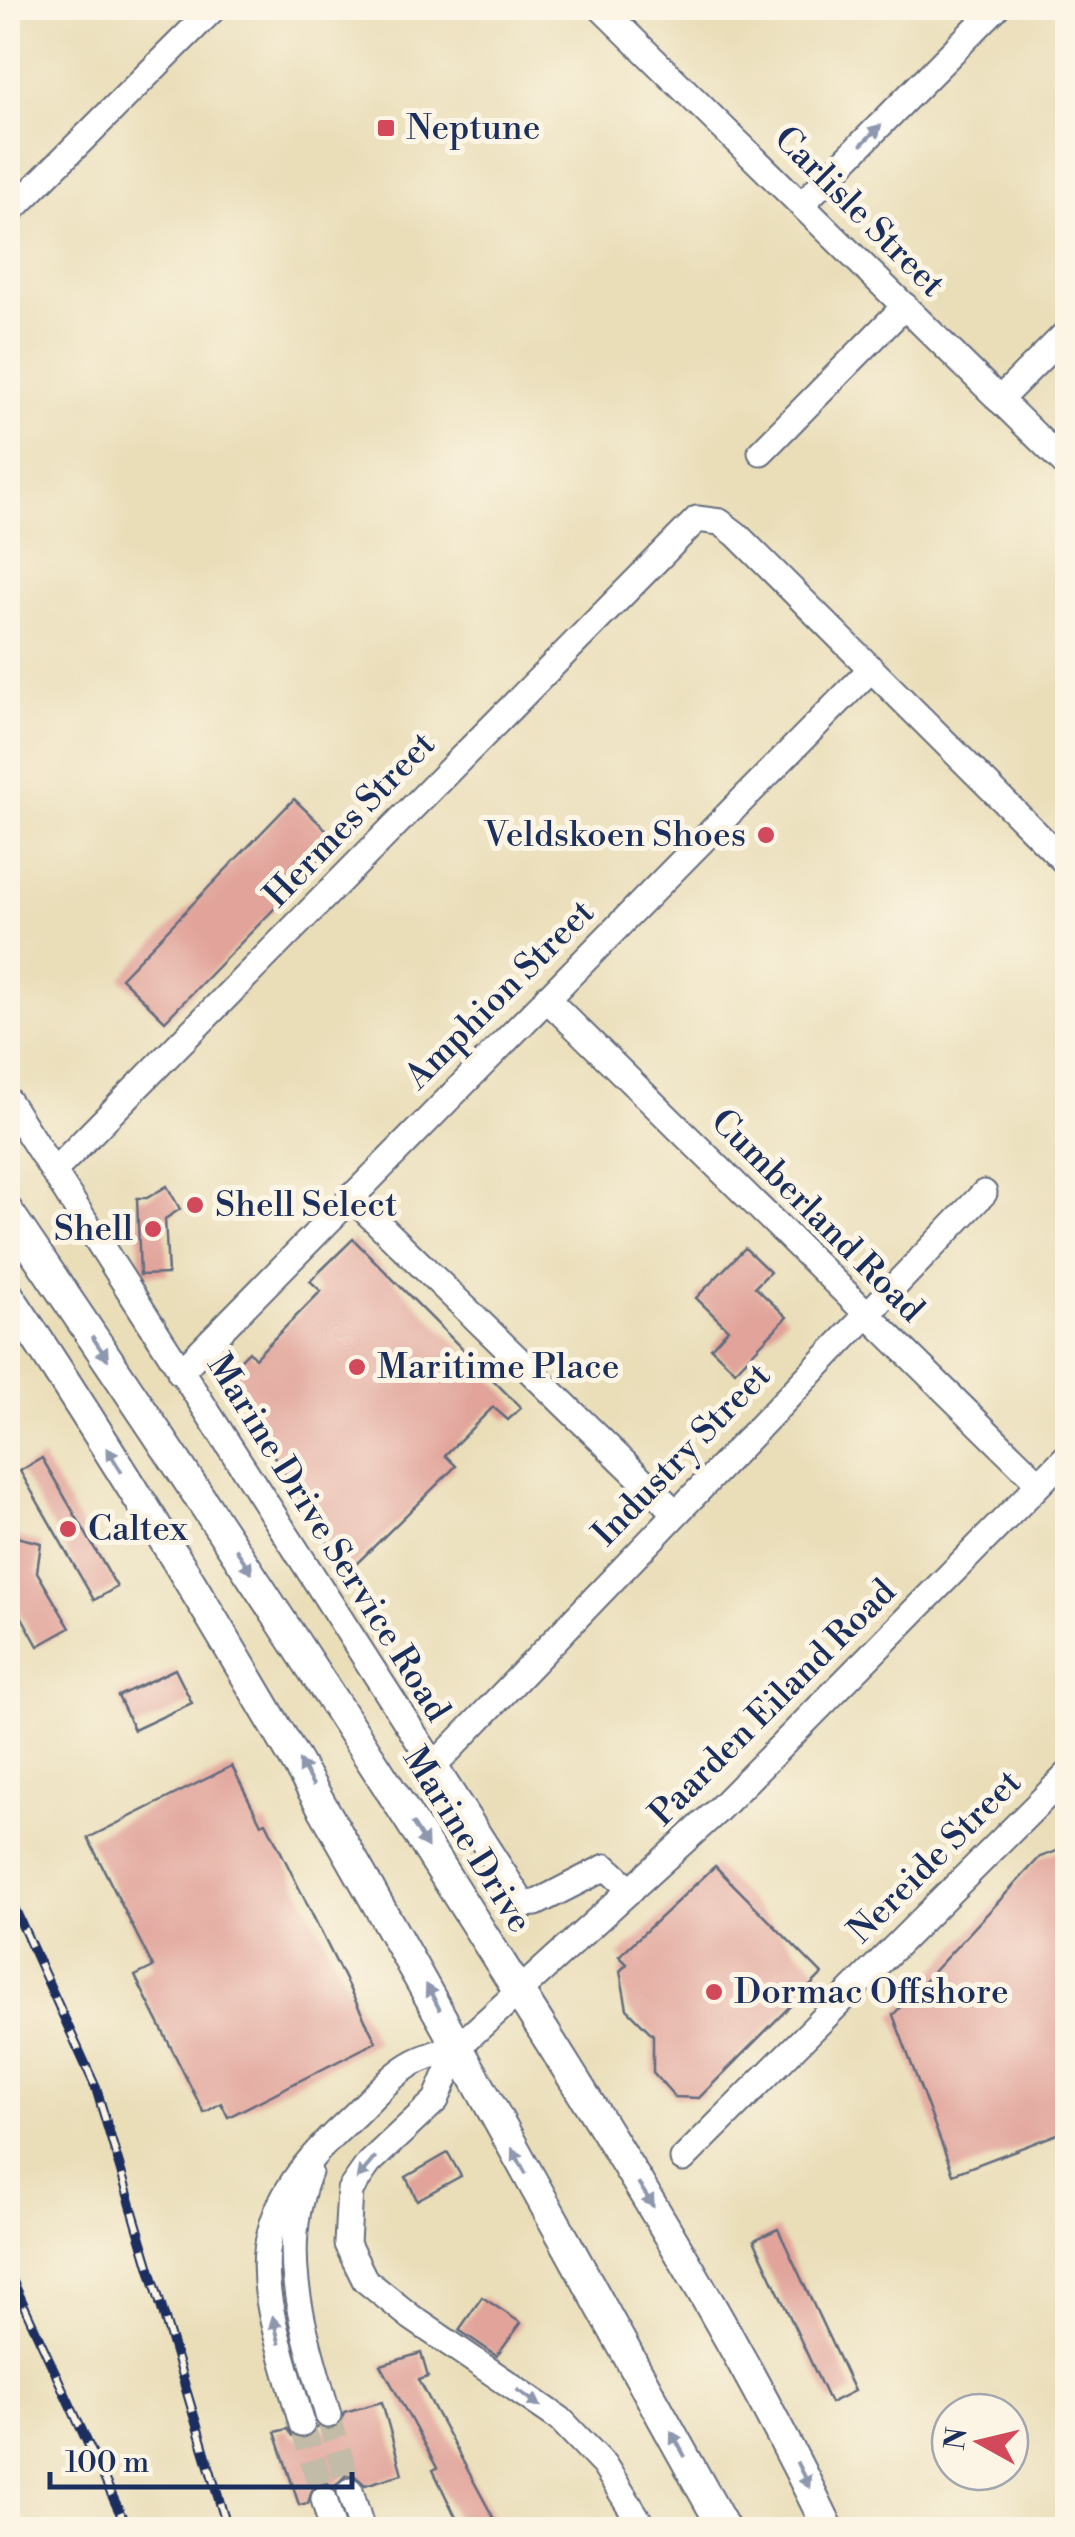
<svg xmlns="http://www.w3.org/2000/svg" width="1075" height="2537" viewBox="0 0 1075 2537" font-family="'Libre Bodoni',serif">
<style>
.building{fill:#e1a39a}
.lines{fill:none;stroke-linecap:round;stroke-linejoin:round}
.minor-tunnel{stroke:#c1bba7;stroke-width:25;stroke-dasharray:25 12;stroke-linecap:butt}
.minor-casing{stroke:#636c7e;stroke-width:29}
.major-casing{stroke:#636c7e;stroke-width:34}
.minor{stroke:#fff;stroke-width:25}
.major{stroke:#fff;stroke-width:30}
.rail-casing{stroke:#1b2f5e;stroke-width:10}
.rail{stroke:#fcf5e5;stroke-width:6;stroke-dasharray:19;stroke-linecap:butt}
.oneway{fill:#8d97ae}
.poi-dot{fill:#d1495b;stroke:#fcf5e5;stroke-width:4}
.labels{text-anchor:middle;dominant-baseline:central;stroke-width:10;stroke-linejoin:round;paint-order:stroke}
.poi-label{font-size:35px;fill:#1b2f5e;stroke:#fcf5e5;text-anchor:start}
.street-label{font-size:35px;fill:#1b2f5e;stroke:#fcf5e5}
</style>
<rect width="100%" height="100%" fill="#fcf5e5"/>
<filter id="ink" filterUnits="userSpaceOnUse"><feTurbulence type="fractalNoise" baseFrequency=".01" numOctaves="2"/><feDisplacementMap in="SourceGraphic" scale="20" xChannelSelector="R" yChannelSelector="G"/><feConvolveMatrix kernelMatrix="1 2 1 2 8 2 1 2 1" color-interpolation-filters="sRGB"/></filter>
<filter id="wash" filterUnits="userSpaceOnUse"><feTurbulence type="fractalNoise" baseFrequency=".0048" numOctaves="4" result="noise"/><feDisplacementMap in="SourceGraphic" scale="40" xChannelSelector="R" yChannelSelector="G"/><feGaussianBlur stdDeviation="2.25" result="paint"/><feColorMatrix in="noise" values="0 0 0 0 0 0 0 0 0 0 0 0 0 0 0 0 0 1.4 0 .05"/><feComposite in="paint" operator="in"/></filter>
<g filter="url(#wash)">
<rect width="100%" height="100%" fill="#eadeb9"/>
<g id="blocks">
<g class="building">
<path d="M294,799L339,842L165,1021L121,978Z"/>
<path d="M167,1186L180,1209L165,1219L168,1274L140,1275L137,1198H147Z"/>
<path d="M353,1239L521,1408L508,1420L493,1407L445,1455L456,1466L347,1573L224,1376L249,1351L255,1358L321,1291L310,1281Z"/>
<path d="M745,1248L770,1272L755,1287L787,1317L735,1371L711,1348L728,1329L696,1298Z"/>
<path d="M42,1458L117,1587L94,1600L20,1471Z"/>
<path d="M8,1535L41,1543L37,1572L70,1628L38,1646L8,1592Z"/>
<path d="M175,1669L192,1703L134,1730L118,1696Z"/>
<path d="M232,1766L261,1824L266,1822L376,2042L228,2117L221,2103L204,2113L135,1976L153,1967L88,1838Z"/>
<path d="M1068,1847V2130L953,2174L893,2015L1040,1857Z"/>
<path d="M715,1866L822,1974L699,2098L675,2097L653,2072V2035L627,2009L620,1971L627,1964L619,1956Z"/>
<path d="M448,2153L461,2176L417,2200L406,2177Z"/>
<path d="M778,2229L854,2391L830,2403L754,2240Z"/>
<path d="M482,2297L521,2323L497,2356L459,2330Z"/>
<path d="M421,2353L428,2377L419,2380L500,2530H462L433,2470L437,2468L381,2365Z"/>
<path d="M382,2402L402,2474L365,2485L355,2476L346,2475L334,2487L327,2483L313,2487L308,2503L299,2505L275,2432L287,2429L292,2436L306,2440L318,2427L332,2431L339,2427L344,2412Z"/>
</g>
</g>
</g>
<g filter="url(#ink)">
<use href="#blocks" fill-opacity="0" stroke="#636c7e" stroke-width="2.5"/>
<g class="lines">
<g class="minor-tunnel">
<path d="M328,2415L350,2491"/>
<path d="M302,2424L324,2499"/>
</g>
<g class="minor-casing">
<g id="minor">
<path d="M601,8L1068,467"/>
<path d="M802,204L996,8"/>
<path d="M8,214L214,8"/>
<path d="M999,400L1068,331"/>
<path d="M761,452L905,306"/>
<path d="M546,998L1039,1483"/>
<path d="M8,1101L523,1904L536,1903L606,1867L631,1890"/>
<path d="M53,1172L697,519L720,522L736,534L1068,865"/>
<path d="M350,1196L675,1512"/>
<path d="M180,1372L871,669"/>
<path d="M432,1768L984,1193"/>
<path d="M683,2159L1068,1774"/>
<path d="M309,2172C276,2254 305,2334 328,2415"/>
<path d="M302,2424C264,2289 230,2229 346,2123C367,2104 390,2075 415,2062C429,2055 445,2051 459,2046"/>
<path d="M350,2491L362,2530"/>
<path d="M324,2499L333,2530"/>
<path d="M645,2530L604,2465L560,2419L411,2317L365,2280L347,2244L350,2190L369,2163L436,2100L459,2046L716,1812L1068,1455"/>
</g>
</g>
<g class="major-casing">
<g id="major">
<path d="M8,1212C172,1453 332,1696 488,1943C609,2134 731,2325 829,2530"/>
<path d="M8,1295C273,1692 492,2114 725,2530"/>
</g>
</g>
<use href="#minor" class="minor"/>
<use href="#major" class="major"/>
<g class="rail-casing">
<g id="rail">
<path d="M8,1894L96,2088L228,2530"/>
<path d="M8,2271L128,2530"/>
</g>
</g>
<use href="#rail" class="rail"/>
</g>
<defs><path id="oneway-solid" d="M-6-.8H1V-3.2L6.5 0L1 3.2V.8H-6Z" transform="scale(2.5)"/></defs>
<g class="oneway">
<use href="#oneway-solid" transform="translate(871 135) rotate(-45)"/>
<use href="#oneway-solid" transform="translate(100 1348) rotate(56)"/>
<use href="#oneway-solid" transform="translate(114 1460) rotate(-122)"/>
<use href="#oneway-solid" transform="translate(244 1561) rotate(56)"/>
<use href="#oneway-solid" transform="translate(306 1773) rotate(-120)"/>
<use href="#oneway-solid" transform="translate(420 1835) rotate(58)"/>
<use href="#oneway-solid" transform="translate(433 1997) rotate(-118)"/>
<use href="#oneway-solid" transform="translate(519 2161) rotate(-119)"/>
<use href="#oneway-solid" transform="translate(366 2168) rotate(130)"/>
<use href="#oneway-solid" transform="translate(646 2195) rotate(58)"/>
<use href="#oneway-solid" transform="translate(276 2330) rotate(-104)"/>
<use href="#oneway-solid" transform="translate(529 2398) rotate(35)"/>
<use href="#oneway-solid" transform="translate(678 2444) rotate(-119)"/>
<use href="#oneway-solid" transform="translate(803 2475) rotate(64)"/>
</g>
</g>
<g class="poi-dot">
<rect x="376" y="118" width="20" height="20" rx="5"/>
<circle cx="766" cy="835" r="10"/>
<circle cx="195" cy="1205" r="10"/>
<circle cx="153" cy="1229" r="10"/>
<circle cx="357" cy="1367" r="10"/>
<circle cx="68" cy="1529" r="10"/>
<circle cx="714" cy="1992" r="10"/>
</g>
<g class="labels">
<g class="poi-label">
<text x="406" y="128">Neptune</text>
<text x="746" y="835" text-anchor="end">Veldskoen Shoes</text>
<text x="215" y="1205">Shell Select</text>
<text x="133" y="1229" text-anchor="end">Shell</text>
<text x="377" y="1367">Maritime Place</text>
<text x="88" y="1529">Caltex</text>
<text x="734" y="1992">Dormac Offshore</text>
</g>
<g class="street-label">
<text transform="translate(859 212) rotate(45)">Carlisle Street</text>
<text transform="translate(350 820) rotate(-46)">Hermes Street</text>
<text transform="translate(500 995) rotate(-45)">Amphion Street</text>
<text transform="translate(817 1216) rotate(45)">Cumberland Road</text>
<text transform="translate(682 1455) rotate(-46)">Industry Street</text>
<text transform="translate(328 1538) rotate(58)">Marine Drive Service Road</text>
<text transform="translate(773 1703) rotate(-45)">Paarden Eiland Road</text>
<text transform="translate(467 1840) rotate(58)">Marine Drive</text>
<text transform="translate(935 1857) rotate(-45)">Nereide Street</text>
</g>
</g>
<rect width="1075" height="2537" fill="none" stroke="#fcf5e5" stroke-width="40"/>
<g transform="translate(980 2442) rotate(278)"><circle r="48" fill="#fcf5e5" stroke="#a2a6af" stroke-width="2.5"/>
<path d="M0-8L18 38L0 25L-18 38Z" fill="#d1495b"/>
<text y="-15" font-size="28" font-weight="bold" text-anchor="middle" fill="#1b2f5e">N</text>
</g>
<path d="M50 2472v15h302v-15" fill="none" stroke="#1b2f5e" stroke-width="5"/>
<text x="65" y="2472" font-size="30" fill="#1b2f5e" stroke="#fcf5e5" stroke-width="8" paint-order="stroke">100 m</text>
</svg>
